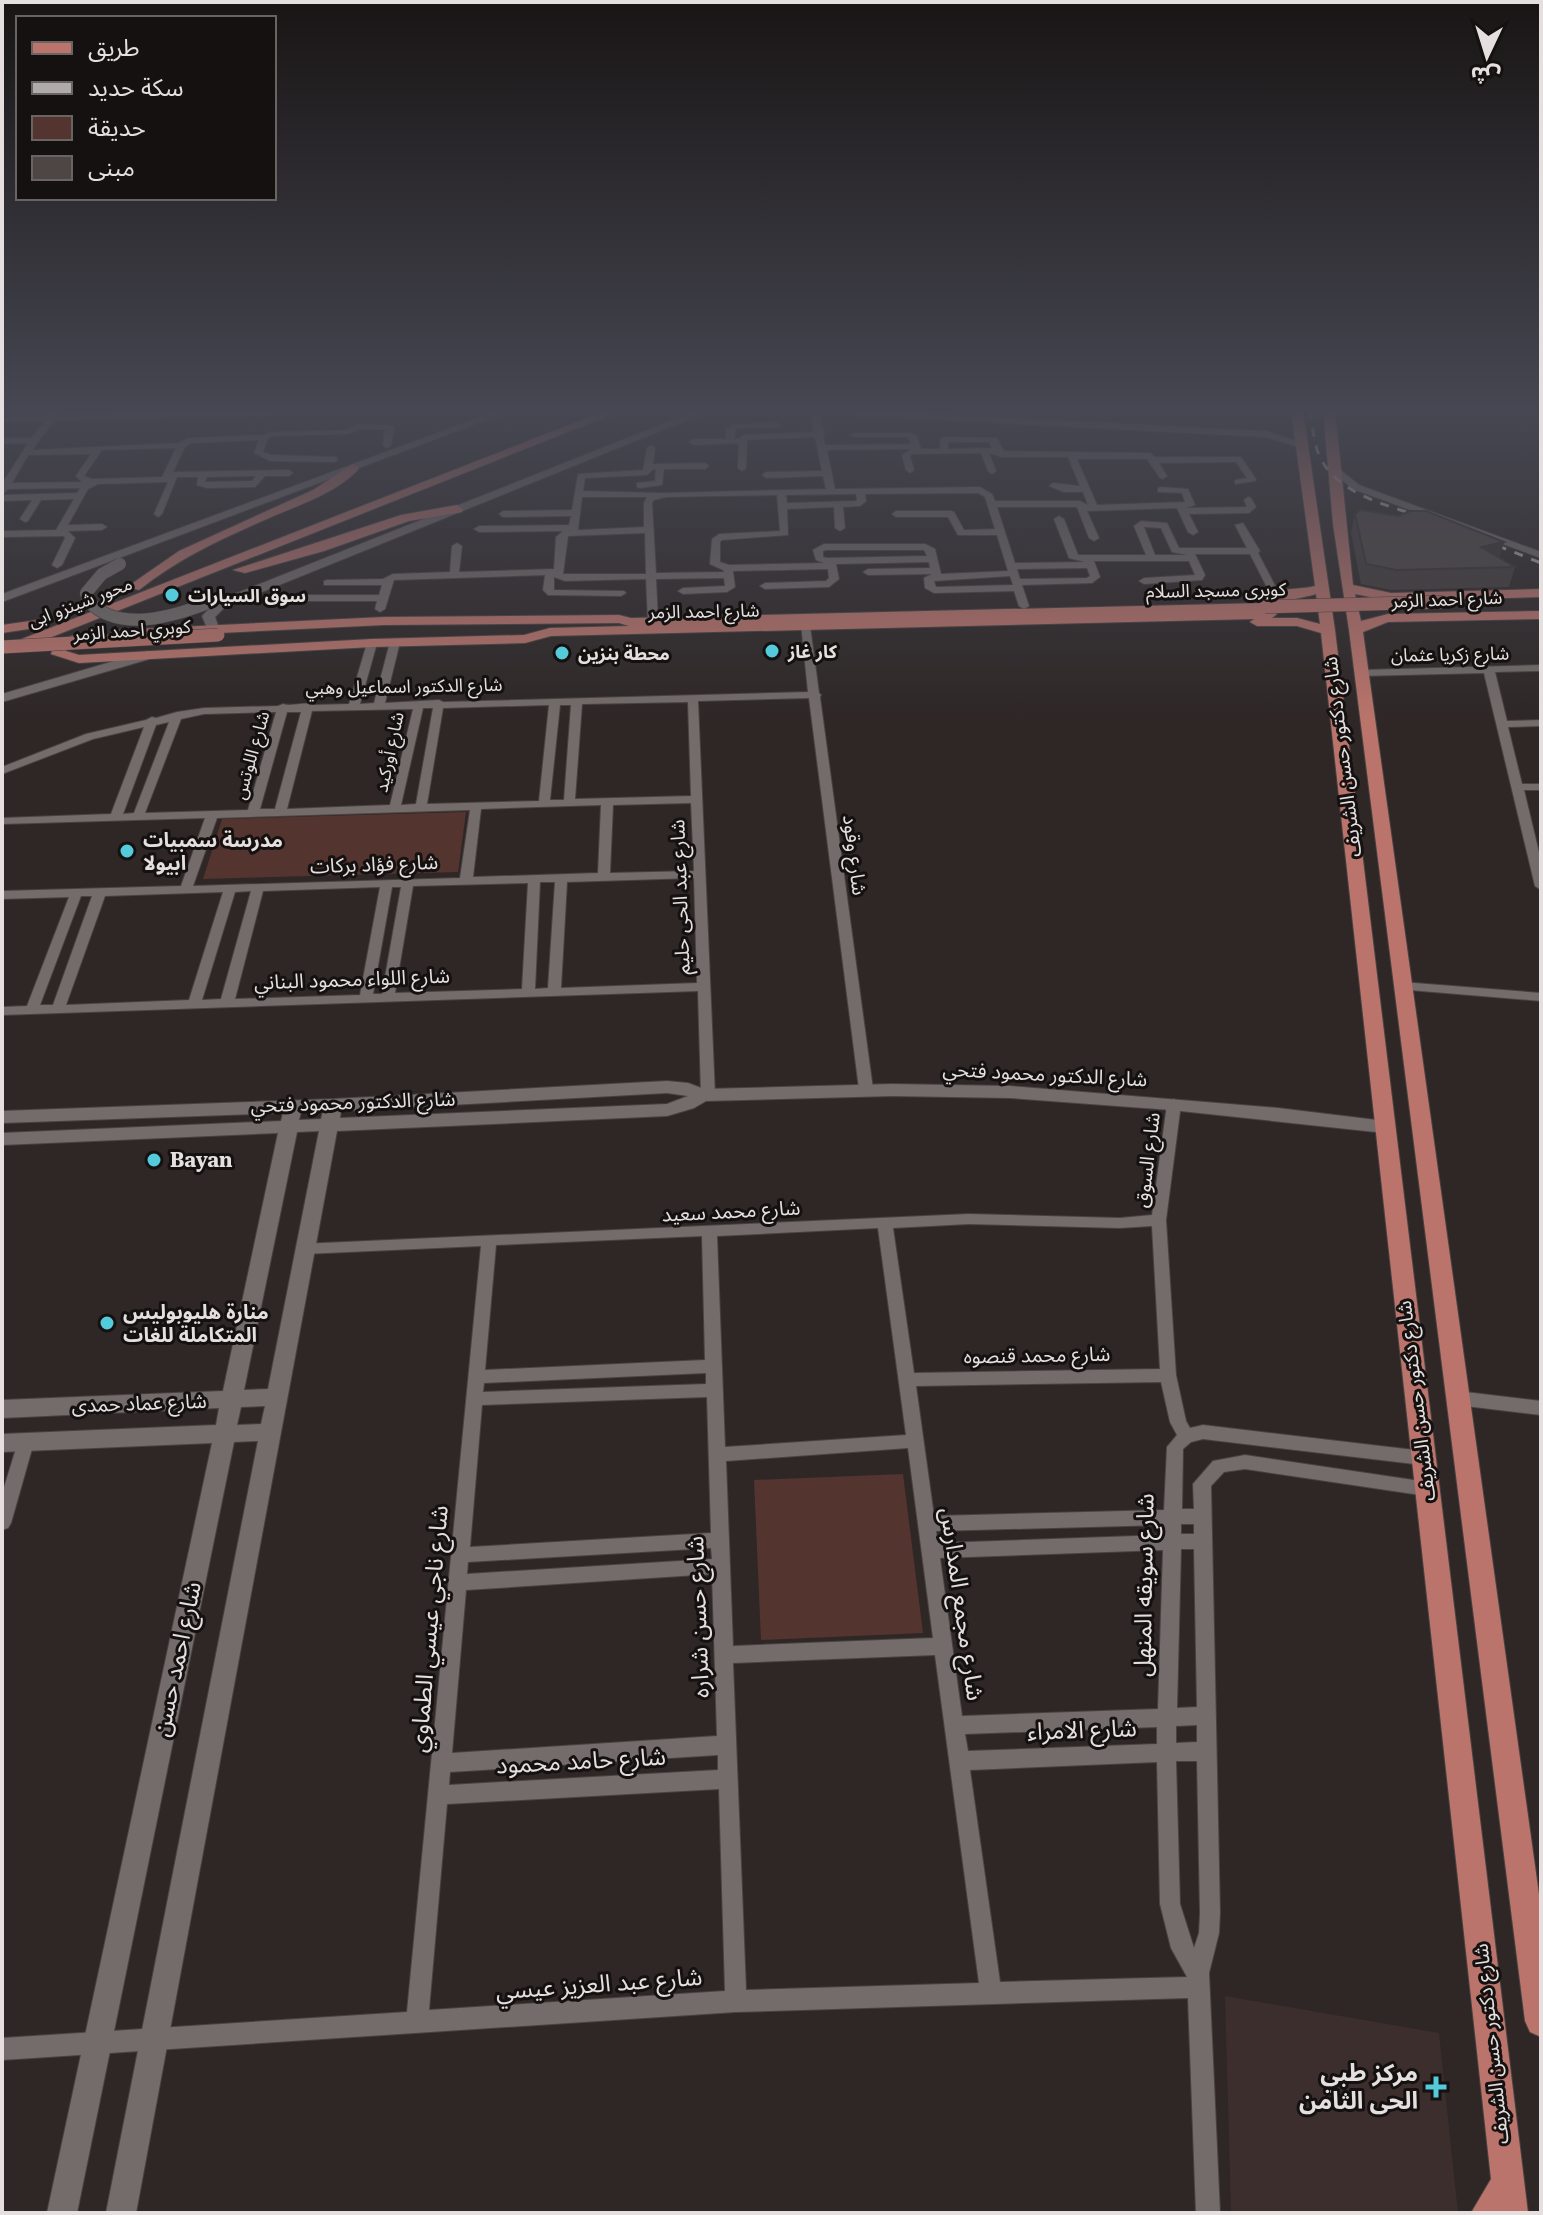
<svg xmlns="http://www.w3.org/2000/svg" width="1543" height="2215" viewBox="0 0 1543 2215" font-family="'Roboto Serif','Noto Sans Arabic',serif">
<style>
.built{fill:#3c2e2c}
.green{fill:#54342f}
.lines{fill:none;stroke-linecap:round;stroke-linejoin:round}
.street-casing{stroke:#484241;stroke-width:2}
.secondary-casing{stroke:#484241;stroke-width:2}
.primary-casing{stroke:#484241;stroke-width:2}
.street{fill:#746c6a;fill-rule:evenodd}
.secondary{fill:#746c6a;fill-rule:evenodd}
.primary{fill:#ba746b;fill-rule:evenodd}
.rail{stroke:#b0aaa9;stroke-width:3;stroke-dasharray:9 9;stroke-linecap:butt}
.secondary-bridge-casing{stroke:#484241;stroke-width:13;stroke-linecap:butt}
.primary-bridge-casing{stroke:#484241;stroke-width:14;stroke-linecap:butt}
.secondary-bridge{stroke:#746c6a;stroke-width:12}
.primary-bridge{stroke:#ba746b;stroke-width:13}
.wall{fill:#433c3b}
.shaded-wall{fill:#373130}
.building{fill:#4e4645;stroke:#373130;stroke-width:2}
.poi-dot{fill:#53cbdb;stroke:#141110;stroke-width:3}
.labels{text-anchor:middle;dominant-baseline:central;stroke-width:6;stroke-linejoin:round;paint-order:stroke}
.far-street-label{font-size:18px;fill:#e5e0df;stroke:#141110}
.far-poi-label{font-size:18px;font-weight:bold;fill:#e5e0df;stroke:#141110;text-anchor:start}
.street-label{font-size:20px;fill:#e5e0df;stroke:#141110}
.poi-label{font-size:20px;font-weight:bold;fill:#e5e0df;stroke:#141110;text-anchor:start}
.near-street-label{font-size:24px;fill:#e5e0df;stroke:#141110}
.near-poi-label{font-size:24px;font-weight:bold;fill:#e5e0df;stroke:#141110;text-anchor:end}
</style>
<rect width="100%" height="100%" fill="#2e2726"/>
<path class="built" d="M1225,1996L1439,2033L1458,2213H1231Z"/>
<g class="green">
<path d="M466,812L458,872L203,879L222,819Z"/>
<path d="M903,1474L923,1633L761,1640L754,1480Z"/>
</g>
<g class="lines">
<g class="street-casing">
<g id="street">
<path d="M49,410H53L57,417L32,450L179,443L189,438L263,435L271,432L346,430L358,424L390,425L394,427L391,445L387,448L383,445L385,429H360L348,434L272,436L268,438L263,452L271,455L337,457V461L334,462L270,461L254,453L259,440L191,443L185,447L173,472L289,470L293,473L289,476H265L255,487L207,488L197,485L198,477H177L162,514L158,517L154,514L168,482L98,484L88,489L68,525L102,524L107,527L102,530L68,531L75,538L62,565L57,568L52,565L65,538L64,536L2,537V531L56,530L74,499L41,500L28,521L25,522L20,519L32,500L2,501V495L77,493L80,488L8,489L2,495V484L28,443L2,444V438H31L49,417L46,412ZM176,448L162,477L92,479L84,476L102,450ZM91,454L76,476L82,482L12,483L28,455ZM256,476L252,481L205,482L207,477Z"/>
<path d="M814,410H822L820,421L825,434L823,436L825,445L911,444L908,437H854L850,435L854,433H909L916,435L921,449H940V440L944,437L997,438L1004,451L1150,453L1155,457H1241L1256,479L1255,481L1235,484V480L1247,478L1236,462L1159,463L1167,476L1163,479L1160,478L1147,459H1077L1097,505L1185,502L1182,493L1158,492V488L1161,487L1188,489L1195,505L1186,508L1247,507L1244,500L1248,497L1251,498L1256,507L1249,513L1189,514L1198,532L1193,535L1188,532L1177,508L1087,511L1099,538L1094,541L1089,538L1077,507H997L1015,563L1085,562L1069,558L1054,519L1059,516L1064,519L1078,555H1146L1134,526L1141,521L1167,523L1179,548H1247L1235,525L1243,523L1260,551L1258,553L1281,597L1273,599L1250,554H1195L1205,575L1202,580L1144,584L1139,581L1144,578L1195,575L1189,561H1094L1100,577L1092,583L1022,585L1029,606L1024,609L1019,606L1014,591L934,593L925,588L924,578L932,574L868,575L863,572L868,569L930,568L929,562L836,564L839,579L829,587L765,589L760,586L765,583L826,581L829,578L828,569L733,571L735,587L727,592L683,594L678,591L683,588L725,586L724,578L656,579L658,622L653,625L648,622L646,579L565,581L554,577V590L624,591L626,593L621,596L548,595L543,590L545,575L394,580L385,609L380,612L375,609L377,601H302L297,598L302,595H379L382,585H324V581L327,580L383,579L393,574L450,572L452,546L457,543L462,546L459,572L554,569L556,537L563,531L479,532L474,529L479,526L569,525L571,516L503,517L499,514L503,511L572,510L578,474L643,470L647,448L651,445L655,448L653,464L705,463L709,466L705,469H664L662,485L640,488L637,487V483L655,481L656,469L652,470L647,475L585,478L583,491L661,493L826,489L823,476L766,478L762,475L766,472L822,471L815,437L747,440L746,468L742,471L738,468L739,443L693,445L689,442L693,439H726V429L734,424L777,423L781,425L777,427L736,428L734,439H739L743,435L814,432L812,421ZM948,442H989L992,448L948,449ZM912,449L902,455L906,470L910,473L914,470L910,456L912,454L981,453L988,471L992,474L996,471L989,453L1002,457H1068L1080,486L1053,483L1049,486L1064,492H1083L1088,505L1080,501H995L992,494L980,487L835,489L827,450ZM978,493L985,497L995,529L964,530L954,512L951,511H896L892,514L896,517H948L958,535H997L1008,571L941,574L935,549L925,544H824L813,550L816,560L824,563L729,565L720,562V542L722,540L788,535L787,509L834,507L835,528L840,531L845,528L843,507L860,506L866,501L865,494ZM856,494L857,500L855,501L787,503L786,495ZM777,495L780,531L719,534L712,539L710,564L723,570L724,572L656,573L652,503L654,500L666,497ZM582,497H647L644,503V527L578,530ZM1144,527L1161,528L1172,552L1187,555H1155ZM645,533L646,574H563L568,536ZM826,550H924L927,556L827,558L823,557V551ZM1087,568L1090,576L1087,578L1020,579L1017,569ZM1010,576L1013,585L936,587L934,581Z"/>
<path d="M1332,468H1338L1359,485L1541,552V558L1353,489L1332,472Z"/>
<path d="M801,624L810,626L819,693L821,695L820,697L873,1089L871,1092L866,1094L859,1089L809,698L698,701L715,1095L713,1098H703L701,1095L698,991L2,1015V1007L27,1006L69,897L2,899V891L181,886L205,818L2,824V818L111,814L144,727L93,739L2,774V767L86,734L146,720L152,717L156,718L177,712L204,708L278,706L283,704C293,707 304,701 313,705L349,704L367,643L372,640L377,643L360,704L374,703L390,642L395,639L400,642L385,703L439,700L443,702L808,692ZM688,702L691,796L575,799L582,704ZM549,705L539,801L427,804L443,708ZM560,705H571L564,800H550ZM423,708H433L416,804L401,805ZM413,709L390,805L287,809L312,711ZM276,712L248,810L145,813L181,719L204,714ZM287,712H301L275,809H260ZM169,722L134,813L123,814L156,725ZM691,803L694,871L610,873L613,805ZM601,805L598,873L473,877L481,809ZM470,810L460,878L193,886L217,818ZM694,878L697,983L561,988L567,882ZM540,882H555L548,988L535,989ZM528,883L522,989L395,993L413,886ZM380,887L360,995L235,999L263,891ZM392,887H401L382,994H373ZM251,891L221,999L202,1000L235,892ZM223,892L189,1000L66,1005L105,896ZM81,896H92L53,1005H40Z"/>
<path d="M1541,665V671L1495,672L1507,721L1541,720V726L1508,727L1522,784H1541V790H1524L1541,861V890L1535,886L1484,673L1361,676L1356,673L1361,670Z"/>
<path d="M1402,982L1541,993V1001L1397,989L1396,986L1397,983Z"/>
<path d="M1174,1099L1181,1104L1166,1220L1176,1375L1186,1421L1190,1428L1203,1425L1423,1451L1429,1453L1431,1458L1429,1463L1423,1465L1203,1439L1191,1442L1183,1449L1182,1509H1194L1193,1484L1213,1461L1245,1455L1427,1482L1433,1484L1436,1489L1433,1494L1427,1496L1245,1469L1224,1472L1211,1486L1220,1913L1219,1933L1209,1973L1220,2213H1196L1188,1998L736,2012L2,2060V2038L407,2012L481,1246L305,1254L300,1252L297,1248L300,1244L969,1214L1120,1218L1152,1215L1167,1104ZM969,1224L1120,1228L1152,1226L1160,1369L914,1373L893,1228ZM878,1228L906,1435L725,1447L717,1236ZM702,1236L705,1360L485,1370L496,1245ZM706,1373V1384L483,1392L484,1383ZM1161,1382L1170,1422L1177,1435L1167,1447L1164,1510L934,1516L916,1386ZM707,1397L711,1533L470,1547L482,1405ZM908,1448L933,1638L733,1646L726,1461ZM1181,1524H1194V1534H1181ZM1164,1525V1535L938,1543L936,1531ZM711,1548L712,1559L467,1574L468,1562ZM1181,1549H1194L1197,1707L1177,1708ZM1163,1550L1158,1709L962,1716L940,1558ZM712,1574L717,1736L452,1753L466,1590ZM935,1655L979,1983L746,1990L733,1663ZM1197,1725V1742L1176,1743V1726ZM1157,1727V1744L968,1751L965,1734ZM718,1755V1770L449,1785L450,1772ZM1176,1761H1197L1200,1913L1199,1933L1194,1948L1180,1904ZM1157,1762L1160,1904L1171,1948L1187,1977L1000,1982L970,1770ZM719,1789L725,1991L429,2010L447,1804Z"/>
<path d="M1457,1391L1541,1401V1415L1457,1405L1451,1403L1449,1398L1451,1393Z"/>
<path d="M26,1435L32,1437L34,1442L11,1523L8,1528L2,1530V1494L18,1442L20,1437Z"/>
</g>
</g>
<g class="secondary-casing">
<g id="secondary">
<path d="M253,410H378L373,413L2,422V416Z"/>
<path d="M499,410H513L2,602V594Z"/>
<path d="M698,410H712L225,607L215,617L219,628L218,631L207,628L202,616L217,601Z"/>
<path d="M801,410H862L1266,431L1307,445L1302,448L1265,437L806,413Z"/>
<path d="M148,651L155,655L153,658L2,702V694Z"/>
<path d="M667,1081L688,1083L704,1089L892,1084L1010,1086L1278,1108L1385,1121L1394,1127L1385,1133L1171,1110L1010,1098L892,1096L706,1101L694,1108L667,1116L337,1131L136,2213H106L258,1441L234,1442L77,2213H47L212,1443L2,1452V1434L216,1425L219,1408L2,1418V1400L223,1391L278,1133L2,1145V1133L281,1121L283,1113L2,1123V1111L333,1099ZM667,1093L688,1096L667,1104L340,1118L341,1111ZM323,1111L321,1119L299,1120L301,1112ZM319,1131L268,1389L244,1390L297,1132ZM265,1406L261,1424L237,1425L241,1407Z"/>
</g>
</g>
<g class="primary-casing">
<g id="primary">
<path d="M607,410H623L14,652L2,649L4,646Z"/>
<path d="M1291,410H1303L1335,630L1528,2213H1471L1491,2179L1321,633L1297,626H1257L1250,622L1254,619L551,636L525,643L372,647L79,663L51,654L55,642L77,634L84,638L67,647L66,651L79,655L372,639L524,635L550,628L629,626L619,623L384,625L117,638L110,634L117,630L384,617L619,615L631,618L1265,603L1270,604V610L1277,614L1272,618H1297L1320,624L1316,594C1300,599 1256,607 1243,598C1256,588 1296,591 1315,586Z"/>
<path d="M1323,410H1335L1353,585L1391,593L1541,589V597L1391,601L1355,594L1361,621L1388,614L1541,611V619L1388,622L1363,632L1541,1909V2037L1530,2032L1525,2021L1349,630L1333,524Z"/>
<path d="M353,464L359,468L357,471C334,493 305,503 276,515C228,536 180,557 139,590L127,587L179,551L313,490Z"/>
<path d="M457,505L463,509L462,512L409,521L324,551L245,573L233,570L401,515Z"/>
<path d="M37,620L42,621V627L2,633V625Z"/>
</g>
</g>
<use href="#street" class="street"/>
<use href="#secondary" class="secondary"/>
<use href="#primary" class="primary"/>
<g class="rail">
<path d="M1310,410C1313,426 1313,444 1321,459C1340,496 1393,507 1429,519"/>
<path d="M1481,539L1541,563"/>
</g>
<g class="secondary-bridge-casing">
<path id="secondary-bridge" d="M120,564L102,574L86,593L88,601C119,634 175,616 211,602"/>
</g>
<g class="primary-bridge-casing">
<g id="primary-bridge">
<path d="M1265,607L1443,602"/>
<path d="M2,647L218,635"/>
</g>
</g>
<use href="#secondary-bridge" class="secondary-bridge"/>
<use href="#primary-bridge" class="primary-bridge"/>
</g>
<path class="wall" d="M1355,514L1398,516L1504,542L1499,558L1515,567L1509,587L1391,590L1361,584L1351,533Z"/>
<path class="shaded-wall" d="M1504,542L1498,562L1481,547Z"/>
<path class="building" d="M1361,510L1398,516L1411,511H1426L1504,542L1481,547L1515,567L1396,570L1366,564L1355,514Z"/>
<linearGradient id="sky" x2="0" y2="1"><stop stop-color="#191515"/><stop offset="0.57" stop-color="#464752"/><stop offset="1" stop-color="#464752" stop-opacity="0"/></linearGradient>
<rect width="1543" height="720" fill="url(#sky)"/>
<g class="poi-dot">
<circle cx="172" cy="595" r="8"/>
<circle cx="772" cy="651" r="8"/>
<circle cx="562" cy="653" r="8"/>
<circle cx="127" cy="851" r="8"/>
<circle cx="154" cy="1160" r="8"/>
<circle cx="107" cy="1323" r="8"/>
<path d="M1432 2075h8v8h8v8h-8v8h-8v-8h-8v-8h8z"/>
</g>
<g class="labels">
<g class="far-street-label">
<text transform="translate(1216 590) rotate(-1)">كوبرى مسجد السلام</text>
<text transform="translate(1447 599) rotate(-2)">شارع احمد الزمر</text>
<text transform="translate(80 602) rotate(-21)">محور شينزو ابى</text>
<text transform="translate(704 611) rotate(-1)">شارع احمد الزمر</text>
<text transform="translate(132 630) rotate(-4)">كوبري احمد الزمر</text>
<text transform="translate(1450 654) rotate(-1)">شارع زكريا عثمان</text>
<text transform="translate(404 686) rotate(-1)">شارع الدكتور اسماعيل وهبي</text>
<text transform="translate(389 752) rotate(-78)">شارع أوركيد</text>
<text transform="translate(251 755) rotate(-74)">شارع اللوتس</text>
</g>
<g class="far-poi-label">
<text x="188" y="595">سوق السيارات</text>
<text x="788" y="651">كار غاز</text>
<text x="578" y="653">محطة بنزين</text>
</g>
<g class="street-label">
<text transform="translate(1342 757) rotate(-97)">شارع دكتور حسن الشريف</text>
<text transform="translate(855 855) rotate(83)">شارع وقود</text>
<text transform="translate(374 864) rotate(-2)">شارع فؤاد بركات</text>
<text transform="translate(680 897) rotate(-92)">شارع عبد الحى حليم</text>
<text transform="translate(352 979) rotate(-2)">شارع اللواء محمود البناني</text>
<text transform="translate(1045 1074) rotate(3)">شارع الدكتور محمود فتحي</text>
<text transform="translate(353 1102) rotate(-2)">شارع الدكتور محمود فتحي</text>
<text transform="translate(1147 1160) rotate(-83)">شارع السوق</text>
<text transform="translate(731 1211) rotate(-3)">شارع محمد سعيد</text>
<text transform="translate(1037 1355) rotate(-1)">شارع محمد قنصوه</text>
<text transform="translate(1416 1401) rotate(-97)">شارع دكتور حسن الشريف</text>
<text transform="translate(139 1403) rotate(-2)">شارع عماد حمدى</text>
<text transform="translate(1491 2044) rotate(-96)">شارع دكتور حسن الشريف</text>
</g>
<g class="poi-label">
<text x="143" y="840">مدرسة سمبيات<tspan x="143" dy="23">ابيولا</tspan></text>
<text x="170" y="1160">Bayan</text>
<text x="123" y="1312">منارة هليوبوليس<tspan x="123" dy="23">المتكاملة للغات</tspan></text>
</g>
<g class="near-street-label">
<text transform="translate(1144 1585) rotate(-89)">شارع سويقه المنهل</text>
<text transform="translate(962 1604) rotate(82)">شارع مجمع المدارس</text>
<text transform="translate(698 1617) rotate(-92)">شارع حسن شراره</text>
<text transform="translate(429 1629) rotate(-85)">شارع ناجي عيسي الطماوي</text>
<text transform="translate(177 1659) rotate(-78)">شارع احمد حسن</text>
<text transform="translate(1082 1730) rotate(-2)">شارع الامراء</text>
<text transform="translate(581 1761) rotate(-3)">شارع حامد محمود</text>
<text transform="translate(599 1984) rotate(-4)">شارع عبد العزيز عيسي</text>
</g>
<g class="near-poi-label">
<text x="1418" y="2073">مركز طبي<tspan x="1418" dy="28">الحى الثامن</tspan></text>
</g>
</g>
<rect width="1543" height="2215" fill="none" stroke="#e5e0df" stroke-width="8"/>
<rect x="16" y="16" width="260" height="184" fill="#141110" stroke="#686463" stroke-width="2"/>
<rect x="32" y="42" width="40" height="12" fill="#ba746b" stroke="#686463" stroke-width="2"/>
<text x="88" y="56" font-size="24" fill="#e5e0df">طريق</text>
<rect x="32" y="82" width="40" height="12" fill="#b0aaa9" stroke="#686463" stroke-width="2"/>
<text x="88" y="96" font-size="24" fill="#e5e0df">سكة حديد</text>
<rect x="32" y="116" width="40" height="24" fill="#54342f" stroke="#686463" stroke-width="2"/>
<text x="88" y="136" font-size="24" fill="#e5e0df">حديقة</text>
<rect x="32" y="156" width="40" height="24" fill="#4e4645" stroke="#686463" stroke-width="2"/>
<text x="88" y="176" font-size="24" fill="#e5e0df">مبنى</text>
<g transform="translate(1487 56) rotate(184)" stroke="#141110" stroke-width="6" paint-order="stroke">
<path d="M0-6L14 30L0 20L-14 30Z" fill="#e5e0df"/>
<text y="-12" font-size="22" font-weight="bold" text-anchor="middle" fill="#e5e0df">ش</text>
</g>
</svg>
